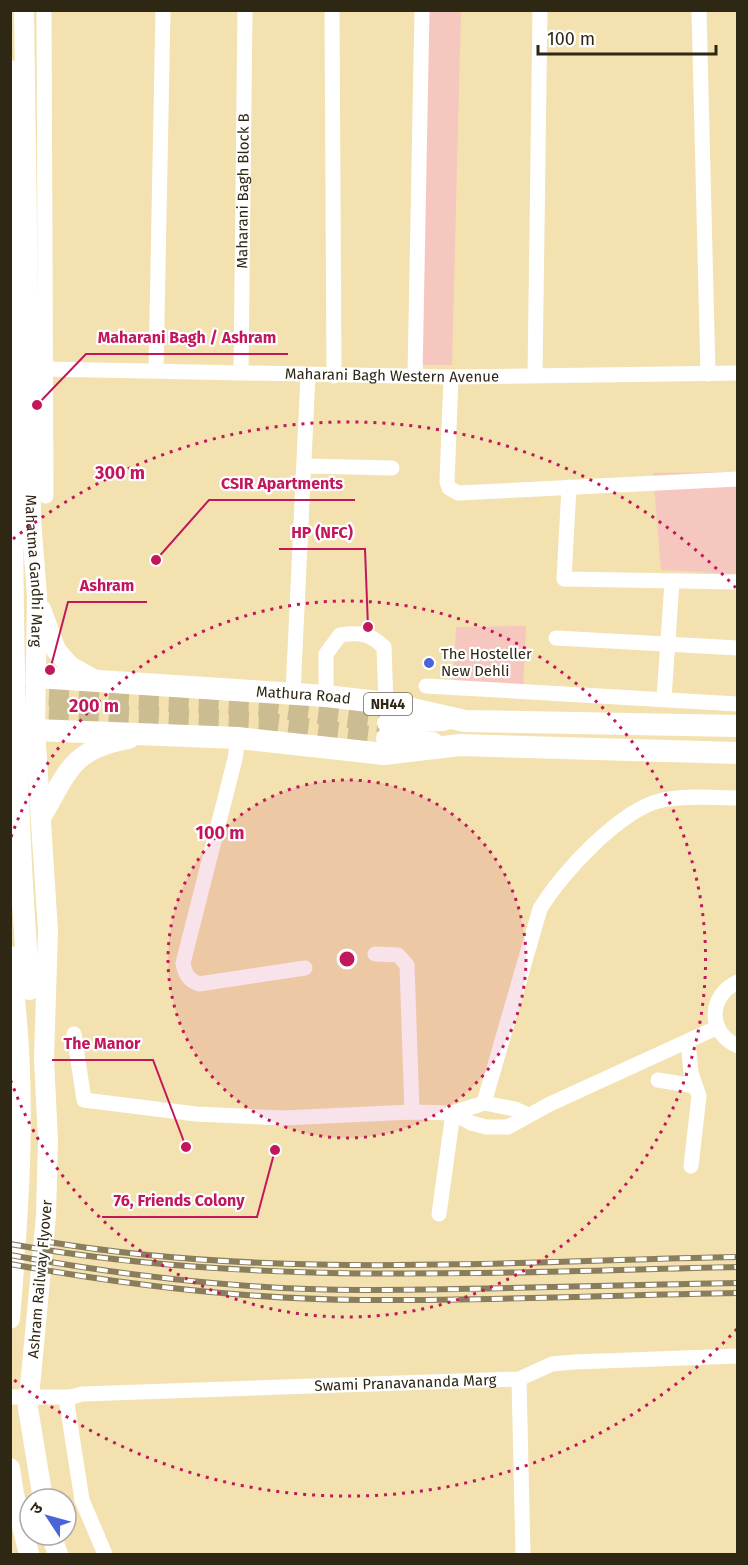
<svg xmlns="http://www.w3.org/2000/svg" width="748" height="1565" viewBox="0 0 748 1565" font-family="'Fira Sans','Noto Sans Devanagari',sans-serif">
<style>
.green{fill:#f6c7be}
.lines{fill:none;stroke-linecap:round;stroke-linejoin:round}
.major-tunnel{stroke:#ccbc91;stroke-width:20;stroke-dasharray:20 10;stroke-linecap:butt}
.minor{stroke:#fff;stroke-width:15}
.major{stroke:#fff;stroke-width:20}
.highway{stroke:#fff;stroke-width:22}
.rail-casing{stroke:#897d5c;stroke-width:6}
.rail{stroke:#fff;stroke-width:4;stroke-dasharray:11;stroke-linecap:butt}
.ring{fill:none;stroke:#c2185b;stroke-width:3;stroke-dasharray:3 6}
.poi-dot{fill:#4b65d9;stroke:#fff;stroke-width:2}
.labels{text-anchor:middle;dominant-baseline:central;stroke-width:4.5;stroke-linejoin:round;paint-order:stroke}
.shield{fill:#fff;stroke:#6d685a;stroke-width:1.5}
.shield-label{font-size:14px;font-weight:bold;fill:#2e2713}
.street-label{font-size:15px;fill:#2e2713;stroke:#fff}
.poi-label{font-size:15px;fill:#2e2713;stroke:#fff;text-anchor:start}
.centre{fill:#c2185b;stroke:#fff;stroke-width:3}
.ring-label{font-size:18px;text-anchor:middle;font-weight:bold;fill:#c2185b;stroke:#fff;stroke-width:4.5;stroke-linejoin:round;paint-order:stroke}
.leader{fill:none;stroke:#c2185b;stroke-width:2}
.callout-dot{fill:#c2185b;stroke:#fff;stroke-width:2}
.callout-label{font-size:16px;text-anchor:middle;font-weight:bold;fill:#c2185b;stroke:#fff;stroke-width:4.5;stroke-linejoin:round;paint-order:stroke}
</style>
<rect width="100%" height="100%" fill="#f3e1b0"/>
<g class="green">
<path d="M429,11H461L452,365H420Z"/>
<path d="M737,472V574L661,570L653,473Z"/>
<path d="M526,626L523,693L453,687L456,627Z"/>
</g>
<g class="lines">
<g class="major-tunnel">
<path d="M19,694L265,707L387,723"/>
<path d="M19,710L261,722L386,738"/>
</g>
<g class="minor">
<path d="M44,10L46,496"/>
<path d="M332,10L334,376"/>
<path d="M699,10L708,374"/>
<path id="s1" d="M46,369L451,377L738,373"/>
<path d="M156,370L163,10"/>
<path id="s2" d="M241,373L245,10"/>
<path d="M415,375L422,10"/>
<path d="M535,375L540,10"/>
<path d="M451,377L447,482L449,488L458,493L738,479"/>
<path d="M305,466L392,468"/>
<path d="M569,487L564,579L738,582"/>
<path d="M556,638L738,648"/>
<path d="M426,686L738,704"/>
<path d="M293,693L308,375"/>
<path d="M326,696V654L340,635C359,632 369,633 384,647L386,703"/>
<path d="M664,698L672,582"/>
<path d="M238,738L235,759L183,963C185,974 188,980 199,984L305,968"/>
<path d="M375,954L398,955L407,965L412,1112"/>
<path d="M738,982C708,995 707,1033 738,1046"/>
<path d="M74,1034L84,1100L196,1114L283,1118L412,1112L453,1113L484,1103L515,1109L528,1115"/>
<path d="M688,1041L691,1073L699,1096L691,1166"/>
<path d="M658,1080L695,1086"/>
<path d="M484,1103L540,909C561,873 622,808 663,800C686,795 714,798 738,798"/>
<path d="M453,1113L471,1123L486,1127H508L550,1104L716,1028"/>
<path d="M439,1214L453,1113"/>
<path d="M519,1379L523,1554"/>
<path id="s3" d="M10,1397H71L82,1394L519,1379L552,1364L574,1362L738,1356"/>
<path d="M71,1397L67,1404L82,1500L105,1554"/>
</g>
<g class="major">
<path id="s4" d="M24,10L31,520L37,595L35,729L48,931L44,1059L48,1141L46,1216L28,1408L43,1499"/>
<path d="M41,609L56,650L70,666L95,680"/>
<path d="M387,723L444,721"/>
<path d="M386,738L433,742"/>
<path d="M41,818C68,772 71,749 129,739"/>
<path d="M10,1319C19,1208 27,1102 14,991"/>
<path d="M10,1468L14,1494L29,1554"/>
<path d="M51,1535L58,1554"/>
</g>
<g class="highway">
<path d="M10,71C14,377 5,684 29,989"/>
<path id="s5" d="M37,677L326,696L386,703L465,721L738,726"/>
<path d="M10,729L238,738L384,754L460,745L738,753"/>
<path d="M10,957L14,991"/>
</g>
<g class="rail-casing">
<g id="rail">
<path d="M43,1241C272,1280 507,1261 738,1257"/>
<path d="M10,1244C251,1287 494,1272 738,1267"/>
<path d="M10,1255C125,1276 245,1290 362,1290C487,1290 612,1285 738,1283"/>
<path d="M10,1264C125,1285 244,1299 362,1300C487,1301 612,1295 738,1293"/>
</g>
</g>
<use href="#rail" class="rail"/>
</g>
<circle cx="347" cy="959" r="179" fill="#c2185b" fill-opacity=".12"/>
<g class="ring">
<circle cx="347" cy="959" r="179"/>
<path d="M11 837A358 358 0 1 1 11 1081"/>
<path d="M737 1329A537 537 0 0 1 13 1379M13 539A537 537 0 0 1 737 589"/>
</g>
<circle class="poi-dot" cx="429" cy="663" r="6"/>
<g class="labels">
<rect class="shield" x="364" y="693" width="48" height="22" rx="4.5"/>
<g class="shield-label">
<text x="388" y="704">NH44</text>
</g>
<g class="street-label">
<text stroke="none"><textPath href="#s2" startOffset="182">Maharani Bagh Block B</textPath></text>
<text stroke="none"><textPath href="#s1" startOffset="346">Maharani Bagh Western Avenue</textPath></text>
<text stroke="none"><textPath href="#s4" startOffset="561">Mahatma Gandhi Marg</textPath></text>
<text stroke="none"><textPath href="#s5" startOffset="267">Mathura Road</textPath></text>
<text transform="translate(40 1279) rotate(-85)">Ashram Railway Flyover</text>
<text stroke="none"><textPath href="#s3" startOffset="396">Swami Pranavananda Marg</textPath></text>
</g>
<g class="poi-label">
<text x="441" y="654">The Hosteller<tspan x="441" dy="17">New Dehli</tspan></text>
</g>
</g>
<circle cx="347" cy="959" r="9" class="centre"/>
<g class="ring-label">
<text x="120" y="479">300 m</text>
<text x="94" y="712">200 m</text>
<text x="220" y="839">100 m</text>
</g>
<path class="leader" d="M37 405L86 354H288M156 560L209 500H355M368 627L365 549H279M50 670L68 602H147M186 1147L153 1060H52M275 1150L257 1217H102"/>
<g class="callout-dot">
<circle cx="37" cy="405" r="6"/>
<circle cx="156" cy="560" r="6"/>
<circle cx="368" cy="627" r="6"/>
<circle cx="50" cy="670" r="6"/>
<circle cx="186" cy="1147" r="6"/>
<circle cx="275" cy="1150" r="6"/>
</g>
<g class="callout-label">
<text x="187" y="343">Maharani Bagh / Ashram</text>
<text x="282" y="489">CSIR Apartments</text>
<text x="322" y="538">HP (NFC)</text>
<text x="107" y="591">Ashram</text>
<text x="102" y="1049">The Manor</text>
<text x="179" y="1206">76, Friends Colony</text>
</g>
<rect width="748" height="1565" fill="none" stroke="#2e2713" stroke-width="24"/>
<g transform="translate(48 1517) rotate(306)"><circle r="28" fill="#ffffff" stroke="#aba9a1" stroke-width="1.5"/>
<path d="M0-4.5L10 22L0 15L-10 22Z" fill="#4b65d9"/>
<text y="-9" font-size="16" font-weight="bold" text-anchor="middle" fill="#2e2713">उ</text>
</g>
<path d="M538 45v9h178v-9" fill="none" stroke="#2e2713" stroke-width="3"/>
<text x="547" y="45" font-size="18" fill="#2e2713" stroke="#ffffff" stroke-width="4.5" paint-order="stroke">100 m</text>
</svg>
